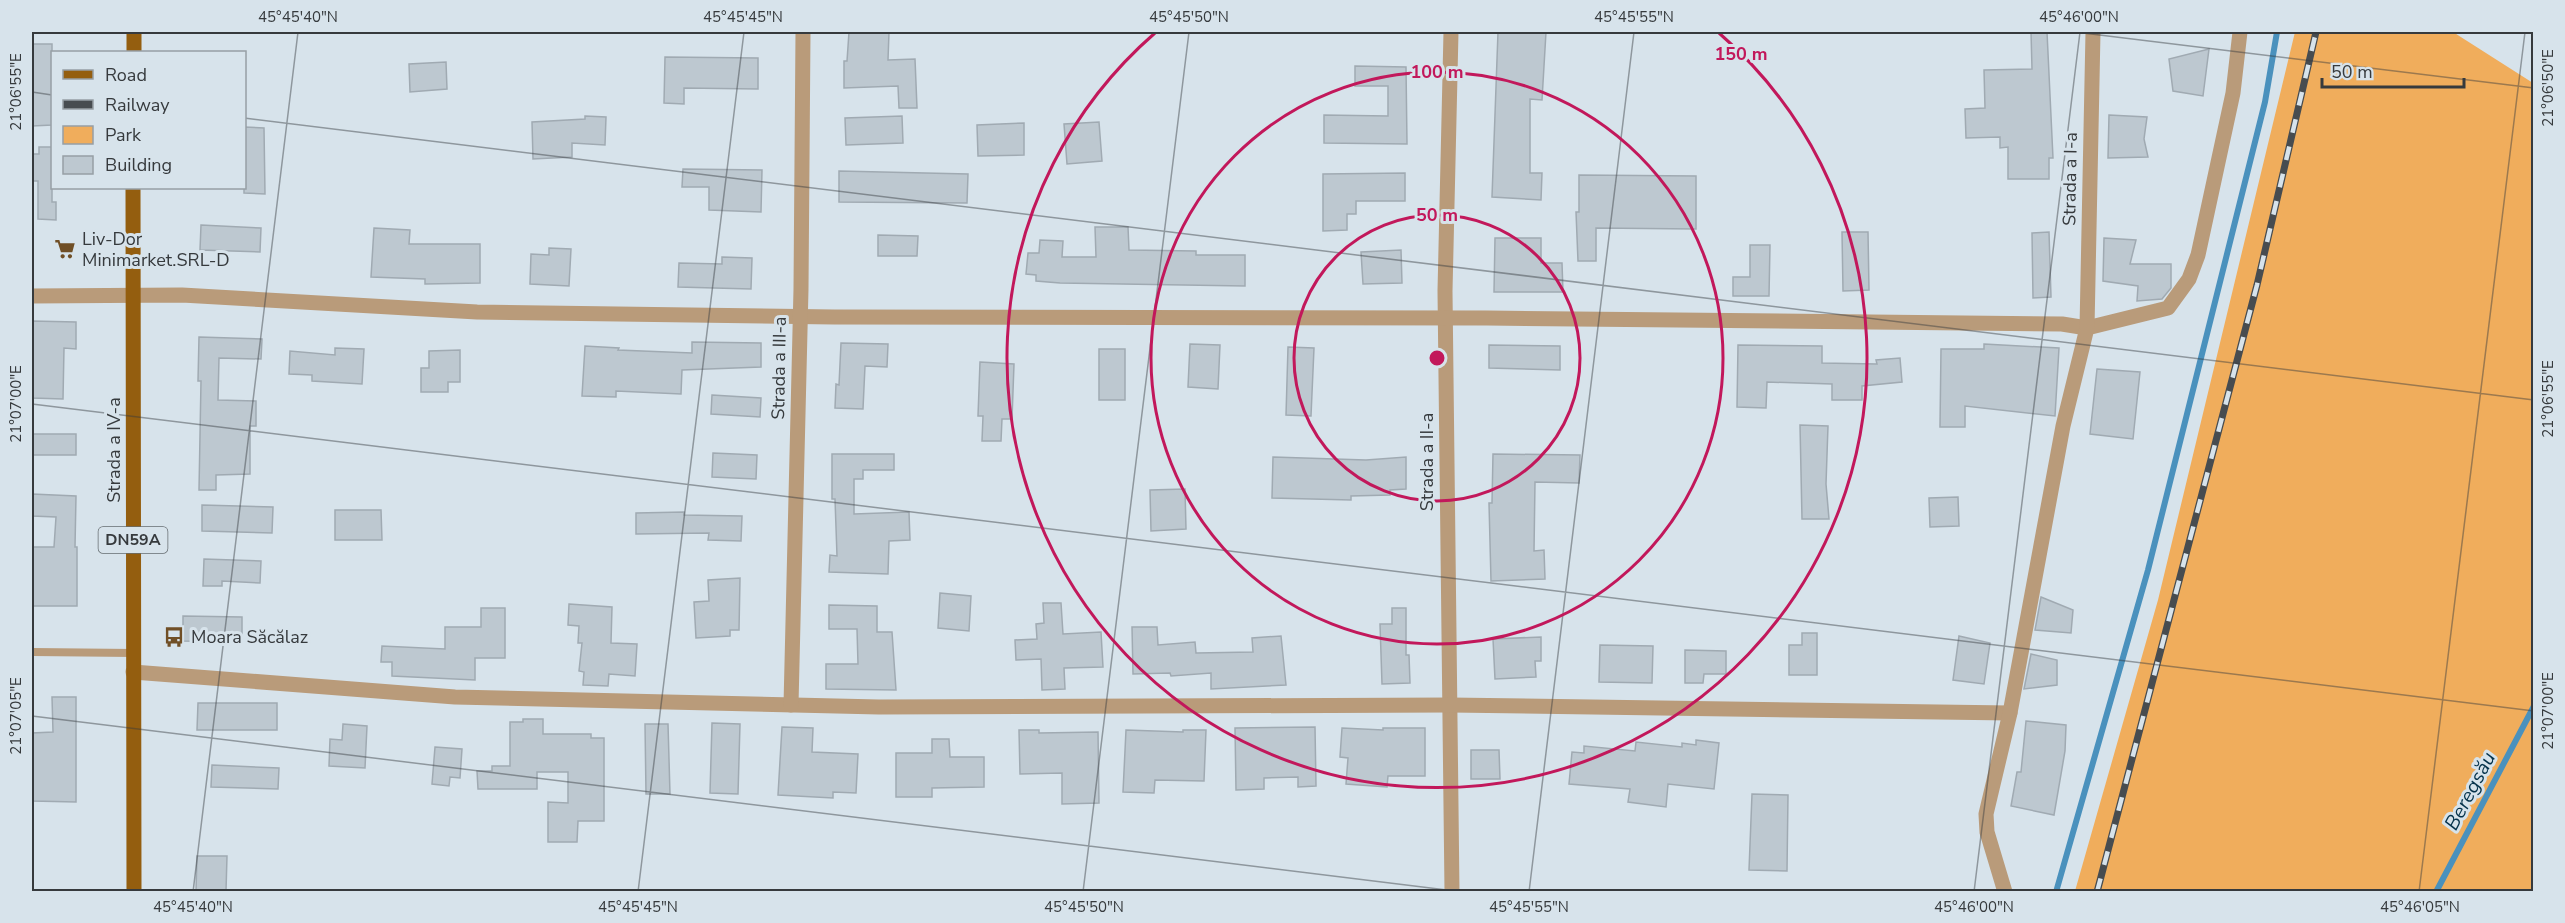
<svg xmlns="http://www.w3.org/2000/svg" width="2565" height="923" viewBox="0 0 2565 923" font-family="'Nunito Sans',sans-serif">
<style>
.green{fill:#f0ad5c}
.lines{fill:none;stroke-linecap:round;stroke-linejoin:round}
.stream{stroke:#4a91bd;stroke-width:6}
.building{fill:#bdc8d0;stroke:#a0aab2;stroke-width:1.5}
.service{stroke:#b99b7a;stroke-width:8}
.minor{stroke:#b99b7a;stroke-width:15}
.primary{stroke:#945e0f;stroke-width:15}
.rail-casing{stroke:#474c50;stroke-width:7}
.rail{stroke:#d7e3eb;stroke-width:4.5;stroke-dasharray:14;stroke-linecap:butt}
.ticks{fill:none;stroke:#363a3d;stroke-width:1.5;stroke-opacity:0.45}
.ring{fill:none;stroke:#c2185b;stroke-width:3}
.labels{text-anchor:middle;dominant-baseline:central;stroke-width:6;stroke-linejoin:round;paint-order:stroke}
.shield{fill:#d7e3eb;stroke:#666d71;stroke-width:1.5}
.shield-label{font-size:16px;font-weight:bold;fill:#363a3d}
.street-label{font-size:18px;fill:#363a3d;stroke:#d7e3eb}
.poi-label{font-size:18px;fill:#363a3d;stroke:#d7e3eb;text-anchor:start}
.water-label{font-size:20px;font-style:italic;fill:#05324a;stroke:#d7e3eb}
.centre{fill:#c2185b;stroke:#d7e3eb;stroke-width:3}
.ring-label{font-size:18px;text-anchor:middle;font-weight:bold;fill:#c2185b;stroke:#d7e3eb;stroke-width:6;stroke-linejoin:round;paint-order:stroke}
.neatline{fill:none;stroke:#363a3d;stroke-width:2}
.ticks-label{font-size:15px;text-anchor:middle;fill:#363a3d}
</style>
<rect width="100%" height="100%" fill="#d7e3eb"/>
<path class="green" d="M2295,32H2453L2533,83V891H2075L2158,600Z"/>
<g class="lines">
<g class="stream">
<path d="M2056,892L2148,570L2265,102L2277,32"/>
<path d="M2436,892L2534,706"/>
</g>
</g>
<g class="building">
<path d="M849,32H889L888,60L915,59L917,108H899L898,86L844,88V61H847Z"/>
<path d="M1498,32H1546L1542,100L1530,99V173H1542L1541,200L1492,197Z"/>
<path d="M2031,32H2047L2053,158H2049V179H2008V147L2000,148V137L1966,138L1965,109L1985,108L1984,70L2032,69Z"/>
<path d="M32,44H52V125L32,126Z"/>
<path d="M2209,49L2203,96L2173,91L2169,59Z"/>
<path d="M665,57L758,58V89L684,88V104L664,103Z"/>
<path d="M446,62L447,89L410,92L409,64Z"/>
<path d="M1355,66L1406,67L1407,144L1324,143V115L1388,116V86H1355Z"/>
<path d="M2109,115L2147,117L2144,139L2148,157L2108,158Z"/>
<path d="M585,116L606,117L605,145L572,143V157L533,159L532,122L585,119Z"/>
<path d="M902,116L903,143L846,145L845,118Z"/>
<path d="M1099,122L1102,161L1067,164L1064,124Z"/>
<path d="M1024,123V155L978,156L977,125Z"/>
<path d="M244,127L264,128L265,194L244,193Z"/>
<path d="M39,147H52V202H56V220L38,219V181H32V154H39Z"/>
<path d="M683,169L762,170L761,212L709,210V187H682Z"/>
<path d="M839,171L968,174L967,203L839,202Z"/>
<path d="M1405,173V201H1356V214H1347V230L1323,231V174Z"/>
<path d="M1579,175L1696,176V229L1596,228V261H1578L1576,212H1579Z"/>
<path d="M201,225L261,228L260,252L200,250Z"/>
<path d="M1095,227H1128L1129,250L1196,251V255H1245V286L1060,283L1036,281V275L1026,274L1028,253H1039L1040,240L1063,241L1062,257H1096Z"/>
<path d="M374,228L410,230L409,244H480V283L425,284V279L371,277Z"/>
<path d="M1842,232H1868L1869,290L1843,291Z"/>
<path d="M2049,232L2051,297L2033,298L2032,233Z"/>
<path d="M878,235L918,236L917,256H878Z"/>
<path d="M1495,238H1541V263H1562L1563,292H1494Z"/>
<path d="M2104,238L2136,240L2130,264H2171V288L2162,299L2137,301L2138,286L2103,281Z"/>
<path d="M1750,245H1770L1769,296H1733V277H1750Z"/>
<path d="M549,248L571,249L569,286L530,284L531,254L549,255Z"/>
<path d="M1401,250L1402,283L1363,284L1361,252Z"/>
<path d="M722,257L752,258L751,289L678,287L679,263L722,264Z"/>
<path d="M32,321L76,322V349L64,348L63,399L32,398Z"/>
<path d="M199,337L262,339L261,359L219,358L218,400L256,401V426H250V474L216,475V490H199L201,381H198Z"/>
<path d="M692,342L761,343V367L682,370L681,394L616,391V397L582,396L585,346L619,348L618,350L692,353Z"/>
<path d="M841,343L888,344L887,367L865,366L863,409L835,408L836,384L839,385Z"/>
<path d="M1190,344L1220,345L1218,389L1188,387Z"/>
<path d="M1984,344L2059,348L2055,416L1965,406V427H1940L1941,349H1984Z"/>
<path d="M1489,345L1560,346V370L1489,368Z"/>
<path d="M1738,345L1822,346V363L1877,364L1876,360L1900,358L1902,382L1862,386V400H1832V384L1767,382L1766,408L1737,407Z"/>
<path d="M1288,347L1314,348L1311,416L1286,415Z"/>
<path d="M335,348L364,349L362,384L312,381V375L289,374L290,351L335,355Z"/>
<rect x="1099" y="349" width="26" height="51"/>
<path d="M460,350V382H448V392H421V368H429V351Z"/>
<path d="M980,362L1014,364L1012,419H1002L1001,441H982L983,416H978Z"/>
<path d="M2097,369L2140,372L2133,439L2090,434Z"/>
<path d="M712,395L761,398L760,417L711,414Z"/>
<path d="M1800,425L1828,426L1826,484L1829,519H1802Z"/>
<rect x="32" y="434" width="44" height="21"/>
<path d="M713,453L757,455L756,479L712,477Z"/>
<path d="M832,454H894V470H863V479H854V514L909,512L910,540L889,541L888,574L829,572L830,555L837,556L835,499H832Z"/>
<path d="M1493,454L1580,455L1579,483L1535,482L1534,551L1544,550L1545,579L1491,581L1489,503H1492Z"/>
<path d="M1273,457L1366,460L1406,457V489L1390,490V495L1351,496V500L1272,498Z"/>
<path d="M1185,489L1186,529L1151,531L1150,490Z"/>
<path d="M32,494L76,496L75,547H77V606H32V547H54L56,517L32,516Z"/>
<path d="M1958,497L1959,526L1930,527L1929,498Z"/>
<path d="M202,505L273,507L272,533L202,531Z"/>
<path d="M335,510H381L382,540H335Z"/>
<path d="M684,512V515L742,516L741,541L708,540L709,533L636,534V513Z"/>
<path d="M204,559L261,561L260,583L222,581V586H203Z"/>
<path d="M740,578L739,630H730V636L696,638L694,602L709,601L708,580Z"/>
<path d="M940,593L971,596L969,631L938,628Z"/>
<path d="M2041,597L2073,610L2071,633L2035,630Z"/>
<path d="M1043,603H1061L1063,634L1101,632L1103,667L1064,668L1065,689L1042,690L1041,659L1016,660L1015,640L1037,639L1036,624L1044,623Z"/>
<path d="M569,604L612,607L611,643L637,644L635,676L609,674L608,686L583,685L584,672L579,671L582,643H578L579,626L568,625Z"/>
<path d="M829,605L877,606V632H892L896,690L826,689V664H858L857,629H829Z"/>
<path d="M481,608H505V658H475V680L392,676V662H381L382,646L445,649V627H481Z"/>
<path d="M1392,608H1406V655H1409L1410,683L1382,684L1380,624H1392Z"/>
<path d="M183,616L242,617V642L183,641Z"/>
<path d="M1132,627H1157L1158,645L1195,642L1196,653L1253,652L1252,638L1281,636L1286,685L1211,689V673L1171,676L1170,673L1133,674Z"/>
<path d="M1802,633H1817V675H1789V645H1802Z"/>
<path d="M1959,636L1990,643L1984,684L1953,680Z"/>
<path d="M1541,637V661H1535L1536,677L1495,679L1493,639Z"/>
<path d="M1600,645L1653,646L1652,683L1599,682Z"/>
<path d="M1685,650L1726,651V674H1704L1703,683H1685Z"/>
<path d="M2031,654L2057,660V685L2024,689Z"/>
<path d="M52,697H76V802L32,801V733L53,732Z"/>
<path d="M198,703H277V730H197Z"/>
<path d="M523,719H543V734H591V738H604V821H578L577,842H548V802L568,803V772H537V789H478L477,771H492V766H510V722H523Z"/>
<path d="M2026,721L2066,725L2065,751L2054,815L2011,806L2017,772H2021Z"/>
<path d="M712,723L740,724L738,794L710,793Z"/>
<path d="M343,724L367,726L365,768L329,766L330,739L342,740Z"/>
<path d="M645,724H668L670,794H646Z"/>
<path d="M782,727L813,728L812,752L858,754L856,793L833,792V798L778,795Z"/>
<path d="M1315,727L1316,786L1298,787V777L1264,778V789L1236,790L1235,728Z"/>
<path d="M1342,728L1383,730V728H1425V776H1388L1387,787L1346,784L1348,758L1340,757Z"/>
<path d="M1019,730H1039V733L1098,732L1099,803L1062,804V773L1020,774Z"/>
<path d="M1126,730L1183,732V730H1206L1204,781L1155,780L1154,793L1123,792Z"/>
<path d="M932,739H949L950,757H984V787L932,788V797H896V753H932Z"/>
<path d="M1696,740L1719,743L1714,789L1668,784L1666,807L1628,802L1630,789L1569,784L1572,752L1584,753V746L1635,751L1636,742L1682,747V743L1696,745Z"/>
<path d="M435,747L462,749L460,778L450,777L449,786L432,784Z"/>
<path d="M1471,750H1499L1500,779H1471Z"/>
<path d="M212,765L279,768L278,789L211,787Z"/>
<path d="M1752,794L1788,795L1787,871L1749,870Z"/>
<path d="M197,856H227L226,891H196Z"/>
</g>
<g class="lines">
<path class="service" d="M32,652L134,653"/>
<g class="minor">
<path d="M1451,32L1445,291L1452,892"/>
<path d="M32,296L182,295L477,312L834,317L1487,318L2062,324L2087,328L2168,308L2189,279L2198,255L2233,93L2240,32"/>
<path d="M133,672L455,697L879,707L1450,705L2010,713"/>
<path d="M791,705L801,289L803,32"/>
<path d="M2005,892L1987,832L1986,814L2010,713L2063,426L2087,328L2093,32"/>
</g>
<g class="primary">
<path d="M134,52V32"/>
<path d="M133,188L134,892"/>
</g>
<g class="rail-casing">
<path id="rail" d="M2097,892L2257,285L2316,32"/>
</g>
<use href="#rail" class="rail"/>
</g>
<path class="ticks" d="M2075,32L2534,88M32,92L52,95M244,118L2534,400M32,404L2534,711M32,716L1463,892M193,892L298,32M638,892L744,32M1083,892L1189,32M1529,892L1634,32M1974,892L2080,32M2419,892L2525,32"/>
<g class="ring">
<circle cx="1437" cy="358" r="143"/>
<circle cx="1437" cy="358" r="286"/>
<path d="M1719 33A430 430 0 1 1 1155 33"/>
</g>
<defs>
<g id="supermarket-bare" transform="scale(1.62)"><path d="M-6-5.5h2.5l.6 2H6L4.5 2H-2.5L-4.4-4H-6ZM-1.5 3.2a1.3 1.3 0 1 0 .1 0ZM3 3.2a1.3 1.3 0 1 0 .1 0Z" fill="#704f26" stroke="#d7e3eb" stroke-width="2.5" paint-order="stroke"/></g>
<g id="bus-bare" transform="scale(1.62)"><path d="M-5-6H5V4H4V6H2V4H-2V6H-4V4H-5ZM-3.5-4V0h7V-4ZM-3.5 1.2v1.5H-2V1.2ZM2 1.2v1.5H3.5V1.2Z" fill="#704f26" stroke="#d7e3eb" stroke-width="2.5" paint-order="stroke"/></g>
</defs>
<g fill-rule="evenodd">
<use href="#supermarket-bare" x="65" y="249"/>
<use href="#bus-bare" x="174" y="637"/>
</g>
<g class="labels">
<rect class="shield" x="98.5" y="527" width="69" height="26" rx="4.5"/>
<g class="shield-label">
<text x="133" y="540">DN59A</text>
</g>
<g class="street-label">
<text transform="translate(2070 179) rotate(-89)">Strada a I-a</text>
<text transform="translate(779 368) rotate(-89)">Strada a III-a</text>
<text transform="translate(114 450) rotate(-90)">Strada a IV-a</text>
<text transform="translate(1427 462) rotate(-90)">Strada a II-a</text>
</g>
<g class="poi-label">
<text x="82" y="239">Liv-Dor<tspan x="82" dy="21">Minimarket.SRL-D</tspan></text>
<text x="191" y="637">Moara Săcălaz</text>
</g>
<g class="water-label">
<text transform="translate(2470 791) rotate(-62)">Beregsău</text>
</g>
</g>
<circle cx="1437" cy="358" r="9" class="centre"/>
<g class="ring-label">
<text x="1741" y="60">150 m</text>
<text x="1437" y="78">100 m</text>
<text x="1437" y="221">50 m</text>
</g>
<rect width="2565" height="923" fill="none" stroke="#d7e3eb" stroke-width="66"/>
<rect x="51" y="51" width="195" height="138" fill="#d7e3eb" stroke="#979fa5" stroke-width="1.5"/>
<rect x="63" y="70" width="30" height="9" fill="#945e0f" stroke="#979fa5" stroke-width="1.5"/>
<text x="105" y="81" font-size="18" fill="#363a3d">Road</text>
<rect x="63" y="100" width="30" height="9" fill="#474c50" stroke="#979fa5" stroke-width="1.5"/>
<text x="105" y="111" font-size="18" fill="#363a3d">Railway</text>
<rect x="63" y="126" width="30" height="18" fill="#f0ad5c" stroke="#979fa5" stroke-width="1.5"/>
<text x="105" y="141" font-size="18" fill="#363a3d">Park</text>
<rect x="63" y="156" width="30" height="18" fill="#bdc8d0" stroke="#979fa5" stroke-width="1.5"/>
<text x="105" y="171" font-size="18" fill="#363a3d">Building</text>
<path d="M2322 78v9h142v-9" fill="none" stroke="#363a3d" stroke-width="3"/>
<text x="2331" y="78" font-size="18" fill="#363a3d" stroke="#d7e3eb" stroke-width="4.5" paint-order="stroke">50 m</text>
<rect x="33" y="33" width="2499" height="857" class="neatline"/>
<g class="ticks-label">
<text x="298" y="22">45°45'40"N</text>
<text x="743" y="22">45°45'45"N</text>
<text x="1189" y="22">45°45'50"N</text>
<text x="1634" y="22">45°45'55"N</text>
<text x="2079" y="22">45°46'00"N</text>
<text transform="translate(2548 88) rotate(-90)" y="5">21°06'50"E</text>
<text transform="translate(16 92) rotate(-90)" y="5">21°06'55"E</text>
<text transform="translate(2548 399) rotate(-90)" y="5">21°06'55"E</text>
<text transform="translate(16 404) rotate(-90)" y="5">21°07'00"E</text>
<text transform="translate(2548 711) rotate(-90)" y="5">21°07'00"E</text>
<text transform="translate(16 716) rotate(-90)" y="5">21°07'05"E</text>
<text x="193" y="912">45°45'40"N</text>
<text x="638" y="912">45°45'45"N</text>
<text x="1084" y="912">45°45'50"N</text>
<text x="1529" y="912">45°45'55"N</text>
<text x="1974" y="912">45°46'00"N</text>
<text x="2420" y="912">45°46'05"N</text>
</g>
</svg>
